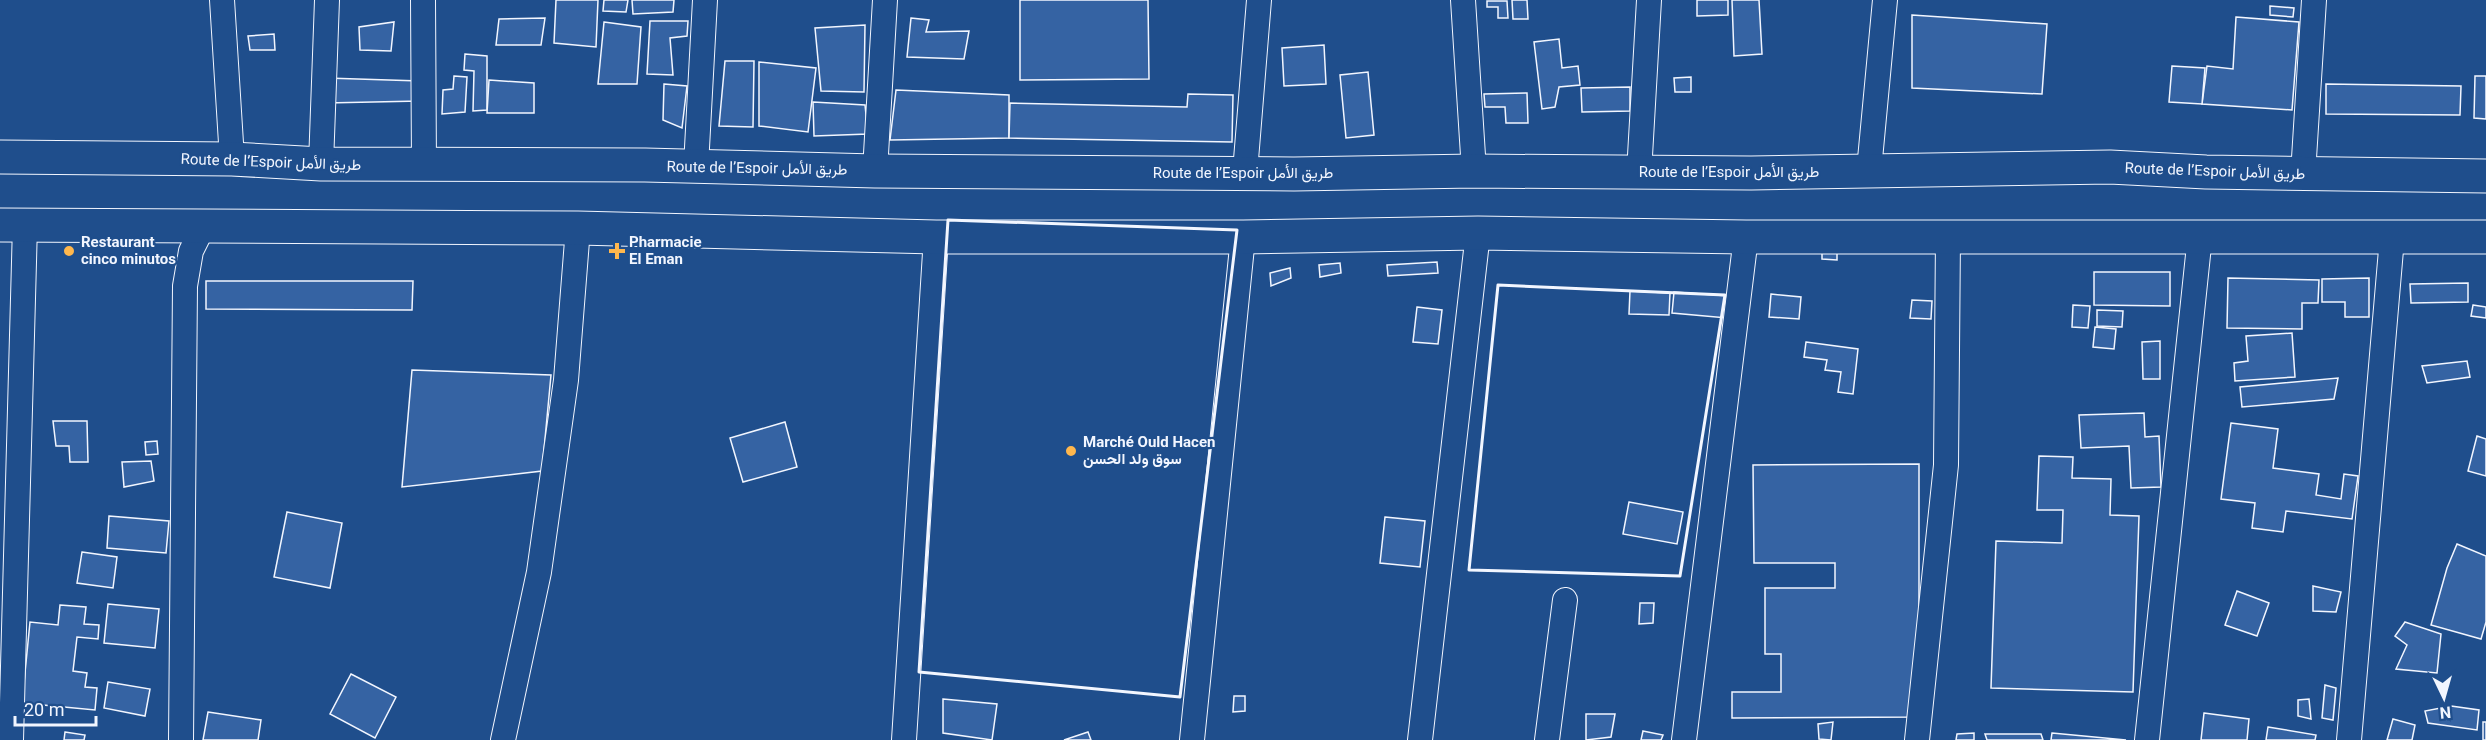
<svg xmlns="http://www.w3.org/2000/svg" width="2486" height="740" viewBox="0 0 2486 740" font-family="Roboto,Vazirmatn,sans-serif">
<style>
.building{fill:#3563a3;stroke:#f2f6ff;stroke-width:1.5}
.lines{fill:none;stroke-linecap:round;stroke-linejoin:round}
.street-casing{stroke:#f2f6ff;stroke-width:26}
.highway-casing{stroke:#f2f6ff;stroke-width:35}
.street{stroke:#1f4e8c;stroke-width:24}
.highway{stroke:#1f4e8c;stroke-width:33}
.wall{stroke:#f2f6ff;stroke-width:3}
.poi-dot{fill:#ffb74d;stroke:#1f4e8c;stroke-width:2}
.labels{text-anchor:middle;dominant-baseline:central;stroke-width:4.5;stroke-linejoin:round;paint-order:stroke}
.street-label{font-size:15px;fill:#f2f6ff;stroke:#1f4e8c}
.poi-label{font-size:15px;font-weight:bold;fill:#f2f6ff;stroke:#1f4e8c;text-anchor:start}
</style>
<rect width="100%" height="100%" fill="#1f4e8c"/>
<g class="building">
<path d="M556,0H598L596,47L554,43Z"/>
<path d="M604,0H628L626,12L603,11Z"/>
<path d="M632,0H674L673,12L633,14Z"/>
<path d="M1020,0H1148L1149,79L1020,80Z"/>
<path d="M1512,0H1527L1528,19H1513Z"/>
<path d="M1697,0H1728V15L1697,16Z"/>
<path d="M1732,0H1759L1762,54L1734,56Z"/>
<path d="M1487,1H1507L1508,18H1498V7H1487Z"/>
<path d="M2270,6L2294,8L2293,17L2270,15Z"/>
<path d="M1912,15L2047,24L2042,94L1912,88Z"/>
<path d="M2236,17L2299,22L2292,110L2202,104L2207,66L2233,69Z"/>
<path d="M545,18L541,45H496L499,19Z"/>
<path d="M911,18L929,20L926,32L969,31L964,59L907,57Z"/>
<path d="M650,21H688L687,36L670,38L673,75L647,74Z"/>
<path d="M394,22L391,51L360,50L359,27Z"/>
<path d="M604,22L641,27L637,84H598Z"/>
<path d="M865,25L864,92L821,91L815,28Z"/>
<path d="M274,34L275,50H250L248,36Z"/>
<path d="M1559,39L1562,68L1578,66L1580,85L1559,87L1555,107L1542,109L1534,42Z"/>
<path d="M1324,45L1326,84L1284,86L1282,48Z"/>
<path d="M465,54L487,56V110L473,111L474,71L464,70Z"/>
<path d="M725,61H754L753,127L719,126Z"/>
<path d="M759,62L816,68L808,132L759,126Z"/>
<path d="M2172,66L2205,68L2202,104L2169,102Z"/>
<path d="M1368,72L1374,135L1346,138L1340,75Z"/>
<path d="M454,76L467,77L465,112L442,114L443,90L453,89Z"/>
<path d="M2475,76H2486V119L2474,118Z"/>
<path d="M1691,77V92H1675L1674,78Z"/>
<path d="M326,78L420,81V101L326,103Z"/>
<path d="M489,80L534,83V113H487Z"/>
<path d="M664,84L687,86L682,128L663,120Z"/>
<path d="M2326,84L2461,86L2460,115L2326,114Z"/>
<path d="M1630,87V111L1582,112L1581,88Z"/>
<path d="M896,90L1009,95V138L890,140Z"/>
<path d="M1527,93L1528,123H1506L1505,107H1485L1484,94Z"/>
<path d="M1188,94L1233,95L1232,142L1009,138L1010,103L1187,107Z"/>
<path d="M813,102L865,105L868,134L814,136Z"/>
<path d="M1822,251L1837,252V260L1822,259Z"/>
<path d="M1437,262L1438,273L1388,276L1387,265Z"/>
<path d="M1340,263L1341,273L1320,277L1319,265Z"/>
<path d="M1290,268L1291,278L1271,286L1270,273Z"/>
<path d="M2094,272H2170V306L2094,305Z"/>
<path d="M2228,278L2319,280L2318,303H2302V329L2227,328Z"/>
<path d="M2369,278V317H2345V302H2322V279Z"/>
<path d="M206,281H413L412,310L206,309Z"/>
<path d="M2468,283V302L2411,303L2410,284Z"/>
<path d="M1630,291L1670,293L1669,315L1629,314Z"/>
<path d="M1674,292L1729,296L1727,318L1672,313Z"/>
<path d="M1771,294L1801,297L1799,319L1769,317Z"/>
<path d="M1912,300L1932,301L1931,319L1910,318Z"/>
<path d="M2073,305L2090,306L2088,328L2072,327Z"/>
<path d="M2473,305L2486,307V318L2471,316Z"/>
<path d="M1417,307L1442,310L1438,344L1413,342Z"/>
<path d="M2097,310L2123,311L2122,327L2097,326Z"/>
<path d="M2095,327L2116,329L2114,349L2093,347Z"/>
<path d="M2292,333L2295,377L2235,381L2234,363L2248,361L2246,336Z"/>
<path d="M2160,341V379H2143L2142,342Z"/>
<path d="M1806,342L1858,349L1853,394L1838,392L1841,372L1825,370L1827,360L1804,357Z"/>
<path d="M2467,361L2470,377L2427,383L2422,366Z"/>
<path d="M412,370L551,375L542,471L402,487Z"/>
<path d="M2338,378L2334,399L2242,407L2240,387Z"/>
<path d="M2144,413L2145,437L2159,436L2161,487L2131,488L2129,446L2081,448L2079,415Z"/>
<path d="M53,421H87L88,462H70L69,446H56Z"/>
<path d="M785,422L797,467L743,482L730,438Z"/>
<path d="M2231,423L2278,429L2273,468L2319,474L2316,495L2341,499L2344,474L2358,476L2352,519L2286,511L2283,532L2252,528L2255,503L2221,499Z"/>
<path d="M2477,436L2486,439V476L2468,471Z"/>
<path d="M157,441L158,454L146,455L145,442Z"/>
<path d="M2039,456L2073,457L2072,478L2111,479L2110,515L2139,516L2133,692L1991,688L1996,541L2062,543L2063,510H2037Z"/>
<path d="M151,461L154,481L124,487L122,462Z"/>
<path d="M1919,464V717L1732,718V692H1781V654H1765V588H1835V563H1754L1753,465Z"/>
<path d="M1629,502L1683,512L1677,544L1623,534Z"/>
<path d="M287,512L342,523L330,588L274,577Z"/>
<path d="M109,516L169,521L166,553L107,548Z"/>
<path d="M1385,517L1425,521L1420,567L1380,563Z"/>
<path d="M2457,544L2486,556V622L2481,639L2431,625L2447,568Z"/>
<path d="M82,552L117,557L113,588L77,583Z"/>
<path d="M2313,586L2341,592L2336,612L2313,611Z"/>
<path d="M2237,591L2269,603L2257,636L2225,625Z"/>
<path d="M1640,603H1654L1653,623L1639,624Z"/>
<path d="M108,604L159,609L155,648L104,643Z"/>
<path d="M60,605L86,607L84,624L99,625L98,639L77,637L73,671L87,673L85,687L97,688L95,710L22,703L30,622L58,625Z"/>
<path d="M2405,622L2441,634L2437,673L2396,669L2407,645L2395,636Z"/>
<path d="M351,674L396,697L375,738L330,714Z"/>
<path d="M108,682L150,689L145,716L104,708Z"/>
<path d="M2325,685L2336,688L2333,720L2322,718Z"/>
<path d="M1234,696H1245V711L1233,712Z"/>
<path d="M943,699L997,704L992,740L943,733Z"/>
<path d="M2309,699L2311,719L2298,716V700Z"/>
<path d="M2451,706L2479,710L2477,730L2428,723L2425,711Z"/>
<path d="M208,712L261,720L258,740H203Z"/>
<path d="M2204,713L2249,719L2247,740H2201Z"/>
<path d="M1586,714H1615L1611,737L1586,740Z"/>
<path d="M2393,719L2415,725L2412,740H2387Z"/>
<path d="M1833,722L1831,740L1819,739L1818,724Z"/>
<rect x="2483" y="722" width="3" height="18"/>
<path d="M2268,727L2316,735L2315,740H2266Z"/>
<path d="M1643,731L1663,735L1661,740H1641Z"/>
<path d="M65,732L85,735L84,740H64Z"/>
<path d="M1088,732L1091,740H1064Z"/>
<path d="M1974,733V740H1956L1957,734Z"/>
<path d="M2052,733L2126,740H2051Z"/>
<path d="M1985,734H2041L2043,740H1987Z"/>
</g>
<g class="lines">
<g class="street-casing">
<g id="street">
<path d="M222,0L232,159"/>
<path d="M423,0L424,165"/>
<path d="M1463,0L1474,171"/>
<path d="M321,164L327,0"/>
<path d="M696,166L705,0"/>
<path d="M1869,170L1885,0"/>
<path d="M875,171L885,0"/>
<path d="M1245,172L1259,0"/>
<path d="M1639,173L1649,0"/>
<path d="M2303,174L2314,0"/>
<path d="M11,740L25,225"/>
<path d="M181,740L185,286L191,251L203,227"/>
<path d="M503,740L539,572L566,380L578,228"/>
<path d="M904,740L936,237"/>
<path d="M1192,740L1243,237"/>
<path d="M1420,740L1478,233"/>
<path d="M1547,740L1565,600"/>
<path d="M1684,740L1746,237"/>
<path d="M1917,740L1946,465L1948,237"/>
<path d="M2147,740L2200,236"/>
<path d="M2349,740L2392,238"/>
</g>
</g>
<g class="highway-casing">
<g id="highway">
<path d="M0,157L232,159L321,164L645,165L875,171L1294,174L1474,171L1751,173L2110,167L2206,172L2486,176"/>
<path d="M0,225L578,228L936,237H1243L1478,233L1746,237H2486"/>
</g>
</g>
<use href="#street" class="street"/>
<use href="#highway" class="highway"/>
<g class="wall">
<path d="M948,220L1237,230L1180,697L919,672Z"/>
<path d="M1498,285L1725,295L1680,576L1469,570Z"/>
</g>
</g>
<g class="poi-dot">
<circle cx="69" cy="251" r="6"/>
<path d="M614 242h6v6h6v6h-6v6h-6v-6h-6v-6h6z"/>
<circle cx="1071" cy="451" r="6"/>
</g>
<g class="labels">
<g class="street-label">
<text transform="translate(271 162) rotate(2)">Route de l’Espoir طريق الأمل</text>
<text transform="translate(757 168) rotate(1)">Route de l’Espoir طريق الأمل</text>
<text transform="translate(2215 171) rotate(2)">Route de l’Espoir طريق الأمل</text>
<text x="1729" y="172">Route de l’Espoir طريق الأمل</text>
<text x="1243" y="173">Route de l’Espoir طريق الأمل</text>
</g>
<g class="poi-label">
<text x="81" y="242">Restaurant<tspan x="81" dy="17">cinco minutos</tspan></text>
<text x="629" y="242">Pharmacie<tspan x="629" dy="17">El Eman</tspan></text>
<text x="1083" y="442">Marché Ould Hacen<tspan x="1083" dy="17">سوق ولد الحسن</tspan></text>
</g>
</g>
<g transform="translate(2444 698) rotate(175)" stroke="#1f4e8c" stroke-width="4.5" paint-order="stroke">
<path d="M0-4.5L10 22L0 15L-10 22Z" fill="#f2f6ff"/>
<text y="-9" font-size="16" font-weight="bold" text-anchor="middle" fill="#f2f6ff">N</text>
</g>
<path d="M15 716v9h81v-9" fill="none" stroke="#f2f6ff" stroke-width="3"/>
<text x="24" y="716" font-size="18" fill="#f2f6ff" stroke="#1f4e8c" stroke-width="4.5" paint-order="stroke">20 m</text>
</svg>
